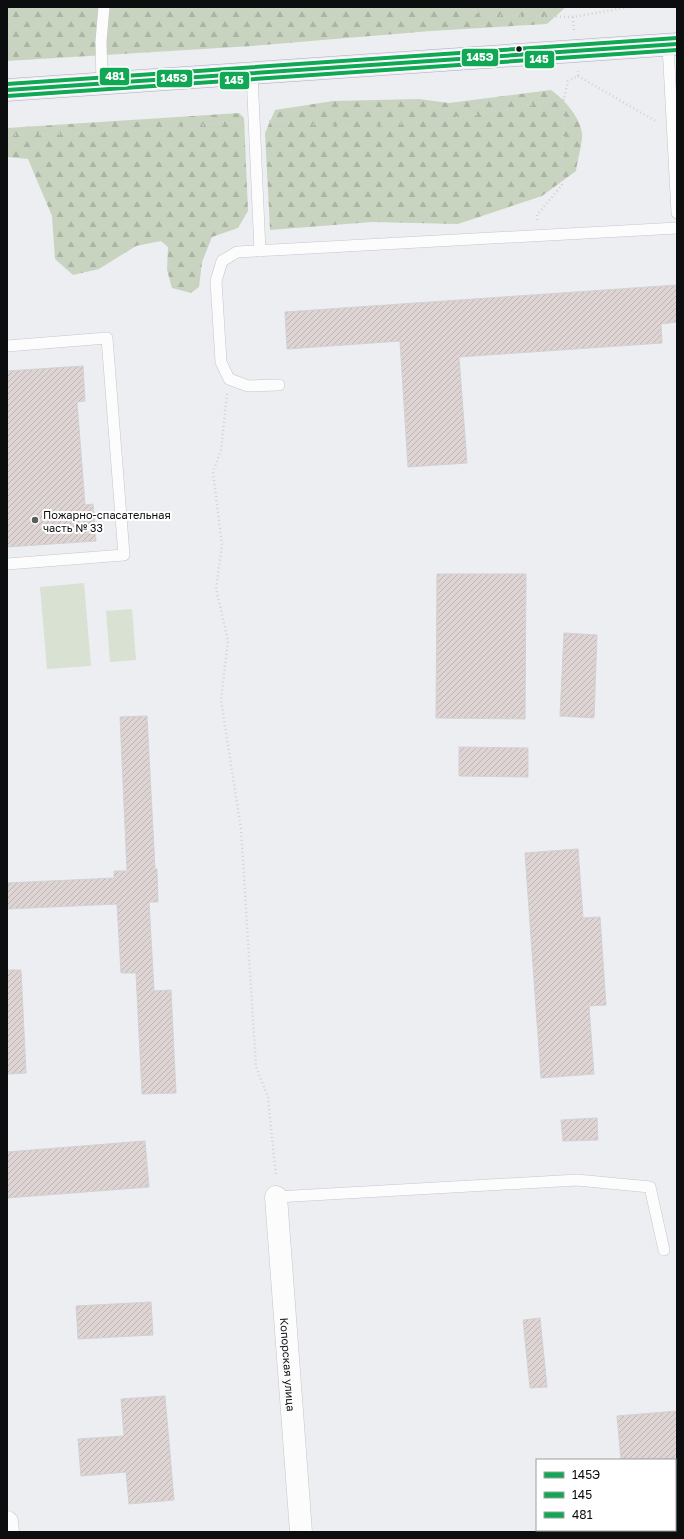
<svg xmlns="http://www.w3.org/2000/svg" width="684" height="1539" viewBox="0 0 684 1539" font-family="'Golos Text',sans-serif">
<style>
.grass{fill:#d8e1d2}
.forest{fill:url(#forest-firs)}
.building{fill:url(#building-hatch);stroke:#d2d1d3}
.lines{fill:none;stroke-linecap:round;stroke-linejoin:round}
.service-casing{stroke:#c5c6c9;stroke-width:12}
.minor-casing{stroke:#c5c6c9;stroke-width:23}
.primary-casing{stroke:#b0aebc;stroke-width:23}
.path{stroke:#d2d2d3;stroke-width:2.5;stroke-dasharray:1 3;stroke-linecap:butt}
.service{stroke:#fcfcfd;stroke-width:11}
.minor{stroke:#fcfcfd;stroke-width:22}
.primary{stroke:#efedf5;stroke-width:22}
.bus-1-casing{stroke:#fff;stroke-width:7}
.bus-2-casing{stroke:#fff;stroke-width:7}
.bus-3-casing{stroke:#fff;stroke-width:7}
.bus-1{stroke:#10a855;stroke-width:4}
.bus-2{stroke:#10a855;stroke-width:4}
.bus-3{stroke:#10a855;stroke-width:4}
.bus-dot{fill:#0c0d0f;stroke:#fff;stroke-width:1.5}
.poi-dot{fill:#5b5c5e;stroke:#fff;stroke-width:1.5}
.labels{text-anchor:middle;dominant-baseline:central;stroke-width:4;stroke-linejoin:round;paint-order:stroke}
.poi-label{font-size:11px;fill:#0c0d0f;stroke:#fff;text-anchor:start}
.street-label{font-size:11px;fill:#0c0d0f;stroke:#fff}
.line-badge{stroke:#fff;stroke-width:1.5}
.badge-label{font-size:11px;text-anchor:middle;font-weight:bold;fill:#fff}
</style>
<defs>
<pattern id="forest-firs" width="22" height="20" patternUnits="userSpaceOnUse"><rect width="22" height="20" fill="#c8d4c0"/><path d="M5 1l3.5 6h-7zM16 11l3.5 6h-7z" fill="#abb5a4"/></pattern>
<pattern id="building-hatch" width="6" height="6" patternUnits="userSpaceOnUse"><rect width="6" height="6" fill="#ddd4d3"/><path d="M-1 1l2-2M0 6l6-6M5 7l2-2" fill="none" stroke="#bcb5b4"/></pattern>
</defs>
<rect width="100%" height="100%" fill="#edeef2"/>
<g class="grass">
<path d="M84,583L91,666L47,669L40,587Z"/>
<path d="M132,609L136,660L110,662L106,611Z"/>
</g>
<g class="forest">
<path d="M7,7H566L547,24L431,31L252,46L7,61Z"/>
<path d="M551,90C564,99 580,117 582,133C583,142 577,162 576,171L542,196L458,224L372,222L270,230L265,133L275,110L333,101L419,99L449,103Z"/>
<path d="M239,113L244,118L248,211L238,228L212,237L202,262L199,287L191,293L172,288L167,270L168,247L161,241L136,246L99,269L73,275L55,259L52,216L28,159L7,157V128Z"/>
</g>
<g class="building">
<path d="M677,285V322L661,324L662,343L459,357L467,463L408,467L400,341L287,349L285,312Z"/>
<path d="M83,366L85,401L77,402L85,505L93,504L96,541L7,547V371Z"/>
<path d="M437,574H526L525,719L436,718Z"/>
<path d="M564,633L597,635L594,718L560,716Z"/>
<path d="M147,716L155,869H157L158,902H149L154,991L171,990L176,1093L142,1094L136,973H121L117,904L7,909V883L114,878V871H127L120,717Z"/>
<path d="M459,747L528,748V777L459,776Z"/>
<path d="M578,849L583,918L600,917L606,1005L589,1006L594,1074L541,1078L525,853Z"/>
<path d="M7,970H21L26,1073L7,1074Z"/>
<path d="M597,1118L598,1140L563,1141L561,1120Z"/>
<path d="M145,1141L149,1187L7,1198V1152Z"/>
<path d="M151,1302L153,1335L78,1339L76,1306Z"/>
<path d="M540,1318L547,1387L530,1388L523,1320Z"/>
<path d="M165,1396L174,1500L129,1504L126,1472L81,1476L78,1439L124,1436L121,1399Z"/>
<path d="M677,1411V1460H621L617,1416Z"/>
</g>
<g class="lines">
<g class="service-casing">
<g id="service">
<path d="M668,45L677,213"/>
<path d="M252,74L260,251"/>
<path d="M102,84L101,41L104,7"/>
<path d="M7,346L107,338L124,555L7,564"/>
<path d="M279,385L248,386L229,379L221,362L216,281L222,261L237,252L677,228"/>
<path d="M276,1197L577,1180L650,1187L664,1250"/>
</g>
</g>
<g class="minor-casing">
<g id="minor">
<path id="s1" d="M276,1197L301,1532"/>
<path d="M7,1522L8,1532"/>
</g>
</g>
<g class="primary-casing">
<path id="primary" d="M7,90L677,44"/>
</g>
<g class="path">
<path d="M471,7L480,15L573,17L629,7"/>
<path d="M573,17L574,31"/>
<path d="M578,76L657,122"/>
<path d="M269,121L357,128L461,117L564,99"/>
<path d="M7,135L92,133L240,122"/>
<path d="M537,220V215L562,185L564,99L568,81L578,76V71"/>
<path d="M227,394L221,450L213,472L222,545L216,589L228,640L221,700L241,829L256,1067L268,1097L276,1177"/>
</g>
<use href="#service" class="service"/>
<use href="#minor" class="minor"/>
<use href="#primary" class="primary"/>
<g class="bus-1-casing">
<path id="bus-1" d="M7,90L677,44"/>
</g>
<g class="bus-2-casing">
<path id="bus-2" d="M7,96L677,50"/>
</g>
<g class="bus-3-casing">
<path id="bus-3" d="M7,84L677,38"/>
</g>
<use href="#bus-1" class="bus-1"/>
<use href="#bus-2" class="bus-2"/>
<use href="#bus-3" class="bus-3"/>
</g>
<circle class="bus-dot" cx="519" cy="49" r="3.5"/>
<circle class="poi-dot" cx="35" cy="520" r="4"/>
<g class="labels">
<g class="poi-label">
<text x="43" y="514">Пожарно-спасательная<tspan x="43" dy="13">часть № 33</tspan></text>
</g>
<g class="street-label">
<text stroke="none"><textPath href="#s1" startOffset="168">Копорская улица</textPath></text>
</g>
</g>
<g class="line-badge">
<rect x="461" y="48" width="38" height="19" rx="4" fill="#10a855"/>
<rect x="524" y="50" width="31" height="19" rx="4" fill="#10a855"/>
<rect x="99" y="67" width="31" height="19" rx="4" fill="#10a855"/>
<rect x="156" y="69" width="37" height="19" rx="4" fill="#10a855"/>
<rect x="219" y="71" width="31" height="19" rx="4" fill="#10a855"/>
</g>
<g class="badge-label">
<text x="480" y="61">145Э</text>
<text x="539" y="63">145</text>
<text x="115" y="80">481</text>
<text x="174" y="82">145Э</text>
<text x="234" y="84">145</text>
</g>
<rect width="684" height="1539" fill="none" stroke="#0c0d0f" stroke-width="16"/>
<rect x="536" y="1459" width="140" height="72" fill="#ffffff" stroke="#9e9e9f"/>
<rect x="544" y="1472" width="20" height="6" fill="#10a855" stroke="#9e9e9f"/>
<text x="572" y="1479" font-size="12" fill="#0c0d0f">145Э</text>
<rect x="544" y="1492" width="20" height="6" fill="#10a855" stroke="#9e9e9f"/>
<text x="572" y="1499" font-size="12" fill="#0c0d0f">145</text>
<rect x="544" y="1512" width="20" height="6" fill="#10a855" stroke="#9e9e9f"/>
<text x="572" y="1519" font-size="12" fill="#0c0d0f">481</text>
</svg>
